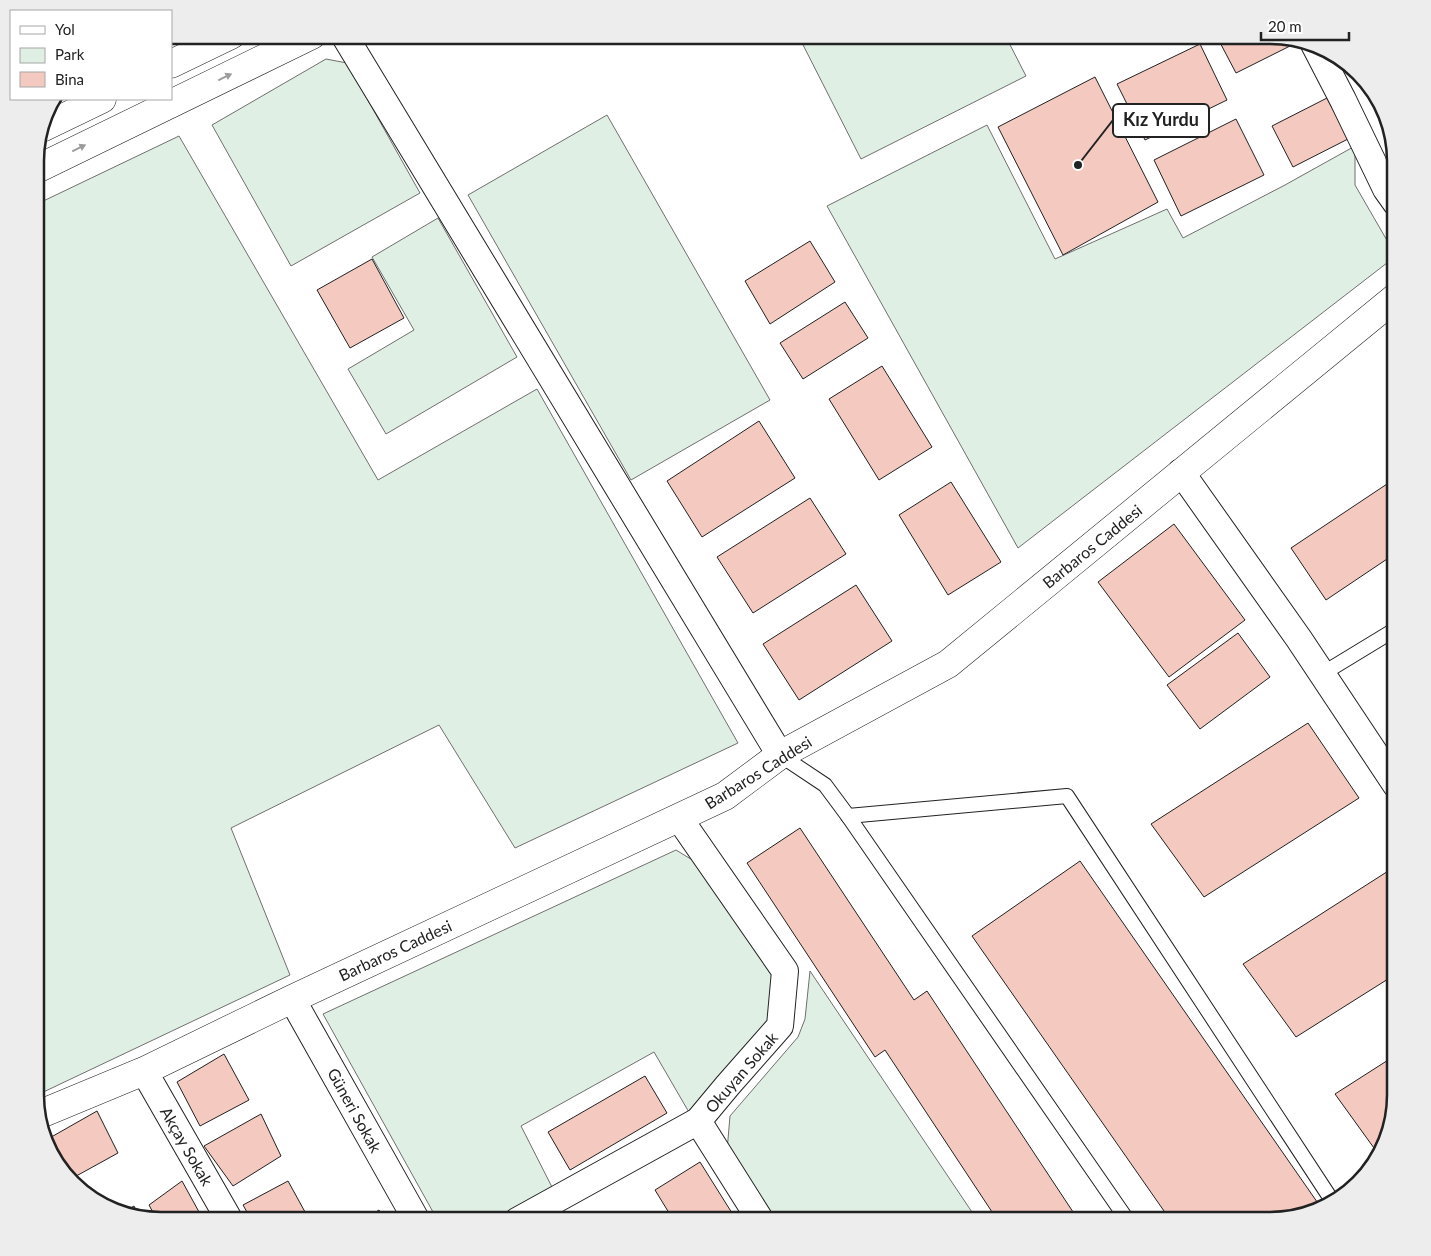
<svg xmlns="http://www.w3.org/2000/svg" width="1431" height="1256" viewBox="0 0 1431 1256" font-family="Lato,sans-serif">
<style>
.green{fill:#e0efe3;stroke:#6f6f6f}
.building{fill:#f3c9c0;stroke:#222}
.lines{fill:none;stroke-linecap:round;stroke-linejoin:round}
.lane-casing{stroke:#222;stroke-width:16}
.street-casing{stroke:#222;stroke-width:28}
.secondary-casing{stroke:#222;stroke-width:29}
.primary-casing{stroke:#222;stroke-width:29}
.lane{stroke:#fff;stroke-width:14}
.street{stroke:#fff;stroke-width:26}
.secondary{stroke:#fff;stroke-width:28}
.primary{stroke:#fff;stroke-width:28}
.oneway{fill:#9c9c9c}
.labels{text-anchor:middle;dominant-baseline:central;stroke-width:4;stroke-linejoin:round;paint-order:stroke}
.street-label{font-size:16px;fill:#222;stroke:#fff}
.rim{fill:none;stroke:#222;stroke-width:2.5}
.leader{fill:none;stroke:#222;stroke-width:2}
.callout-dot{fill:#222;stroke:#fff;stroke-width:2}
.callout{fill:#fff;stroke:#222;stroke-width:2}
.callout-label{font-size:18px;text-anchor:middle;font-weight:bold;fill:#222}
</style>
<rect width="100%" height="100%" fill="#fff"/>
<g class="green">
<path d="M798,35H1005L1026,76L861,159Z"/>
<path d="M326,59L347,63L420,193L291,266L212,125Z"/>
<path d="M607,115L770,400L631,480L468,195Z"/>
<path d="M987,125L1055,259L1167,209L1183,238L1285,185L1355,146V185L1396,256L1018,548L827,206Z"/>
<path d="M179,136L378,480L537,389L738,743L515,848L439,725L231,828L290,975L35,1096V205Z"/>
<path d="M438,218L517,357L386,434L348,369L414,330L372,257Z"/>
<path d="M676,850L699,864L774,979L772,1015L690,1114L654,1052L521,1126L554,1191L500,1221H438L323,1014Z"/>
<path d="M810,971L978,1221H774L727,1151L730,1116L798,1037L805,1019Z"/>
</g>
<g class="building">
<path d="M1216,35H1271L1300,41L1236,73Z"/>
<path d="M1200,44L1227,100L1145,140L1117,84Z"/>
<path d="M1095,77L1158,202L1063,255L998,127Z"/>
<path d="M1327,98L1348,139L1293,167L1272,126Z"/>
<path d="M1236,119L1264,175L1181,216L1154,160Z"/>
<path d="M810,241L835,282L770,324L745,281Z"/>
<path d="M372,259L404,318L350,348L317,290Z"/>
<path d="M845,302L868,338L803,379L780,343Z"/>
<path d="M882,366L932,447L879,480L829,399Z"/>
<path d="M759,421L795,478L702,537L667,481Z"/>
<path d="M1396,478V553L1326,600L1291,548Z"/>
<path d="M951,482L1001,562L948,595L899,515Z"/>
<path d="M810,498L846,554L753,613L717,557Z"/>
<path d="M1174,524L1245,620L1169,677L1098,582Z"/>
<path d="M856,585L892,641L799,700L763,644Z"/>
<path d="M1238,633L1270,677L1200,729L1167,685Z"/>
<path d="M1308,723L1359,798L1204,897L1151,824Z"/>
<path d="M800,828L914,1000L927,991L1079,1221H998L885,1050L875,1057L747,863Z"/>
<path d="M1080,861L1322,1209L1319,1211L1270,1221H1171L972,936Z"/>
<path d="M1396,866V974L1296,1037L1243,964Z"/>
<path d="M224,1054L249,1100L200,1126L177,1082Z"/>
<path d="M1396,1055V1103L1386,1144L1379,1155L1335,1094Z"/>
<path d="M645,1076L667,1113L570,1170L548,1132Z"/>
<path d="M97,1111L118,1153L69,1180L61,1169L46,1140Z"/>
<path d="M261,1114L281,1156L233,1186L204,1146Z"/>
<path d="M700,1162L737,1221H674L655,1190Z"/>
<path d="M182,1181L204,1221L157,1220L149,1205Z"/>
<path d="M288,1181L310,1221H252L243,1205Z"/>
<path d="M134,1206L139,1217L122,1213Z"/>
<path d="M379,1210L385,1221H362Z"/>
</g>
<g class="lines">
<g class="lane-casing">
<g id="lane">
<path d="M1322,674L1396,629"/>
<path d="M780,755L825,785L848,816L1128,1221"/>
<path d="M848,816L1067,796L1333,1202"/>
</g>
</g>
<g class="street-casing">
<g id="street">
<path d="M344,35L780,755"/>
<path d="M1314,44L1343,100L1386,189L1396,203"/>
<path d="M1181,472L1299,639L1396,785"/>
<path d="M292,999L417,1221"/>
<path d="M144,1071L230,1221"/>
<path d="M698,1121L761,1221"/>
<path d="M517,1221L698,1121L728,1085L780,1026L785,971L679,818"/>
</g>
</g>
<g class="secondary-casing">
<path id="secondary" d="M38,1115L144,1071L292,999L725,796L780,755L948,664L1396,297"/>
</g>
<g class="primary-casing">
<g id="primary">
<path d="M171,64L231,35"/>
<path d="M42,128L102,99"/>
<path d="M35,170L312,35"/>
</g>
</g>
<use href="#lane" class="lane"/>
<use href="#street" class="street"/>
<use href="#secondary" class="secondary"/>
<use href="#primary" class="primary"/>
</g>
<defs><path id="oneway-solid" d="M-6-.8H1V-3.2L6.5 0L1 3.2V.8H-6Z" transform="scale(1.25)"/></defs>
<g class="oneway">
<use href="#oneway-solid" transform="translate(225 77) rotate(-26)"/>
<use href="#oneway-solid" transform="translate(79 148) rotate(-26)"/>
</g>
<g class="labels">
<g class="street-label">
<text transform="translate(1092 546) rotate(-39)">Barbaros Caddesi</text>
<text transform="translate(758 772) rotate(-32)">Barbaros Caddesi</text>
<text transform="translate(395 950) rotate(-25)">Barbaros Caddesi</text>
<text transform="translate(741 1072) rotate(-49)">Okuyan Sokak</text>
<text transform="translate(355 1110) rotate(61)">Güneri Sokak</text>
<text transform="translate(187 1146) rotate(60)">Akçay Sokak</text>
</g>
</g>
<path d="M0 0H1431V1256H0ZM161 44H1270A117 117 0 0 1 1387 161V1095A117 117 0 0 1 1270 1212H161A117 117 0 0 1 44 1095V161A117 117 0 0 1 161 44Z" fill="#ededed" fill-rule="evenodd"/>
<path class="rim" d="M161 44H1270A117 117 0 0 1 1387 161V1095A117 117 0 0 1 1270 1212H161A117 117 0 0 1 44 1095V161A117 117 0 0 1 161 44Z"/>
<path class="leader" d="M1078 165L1113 120"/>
<circle class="callout-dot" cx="1078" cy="165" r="5"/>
<rect class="callout" x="1113" y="104" width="96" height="33" rx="5"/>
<g class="callout-label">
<text x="1161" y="126">Kız Yurdu</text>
</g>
<rect x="10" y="10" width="162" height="90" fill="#ffffff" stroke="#a7a7a7"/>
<rect x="20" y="26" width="25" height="8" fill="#ffffff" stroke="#a7a7a7"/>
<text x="55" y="35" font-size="15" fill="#222222">Yol</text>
<rect x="20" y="48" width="25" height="15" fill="#e0efe3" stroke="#a7a7a7"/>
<text x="55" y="60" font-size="15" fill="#222222">Park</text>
<rect x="20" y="72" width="25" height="15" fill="#f3c9c0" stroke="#a7a7a7"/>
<text x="55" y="85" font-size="15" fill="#222222">Bina</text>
<path d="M1261 32v8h88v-8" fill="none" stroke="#222222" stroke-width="2.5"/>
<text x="1268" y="32" font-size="15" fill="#222222" stroke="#ffffff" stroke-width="4" paint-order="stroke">20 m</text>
</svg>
